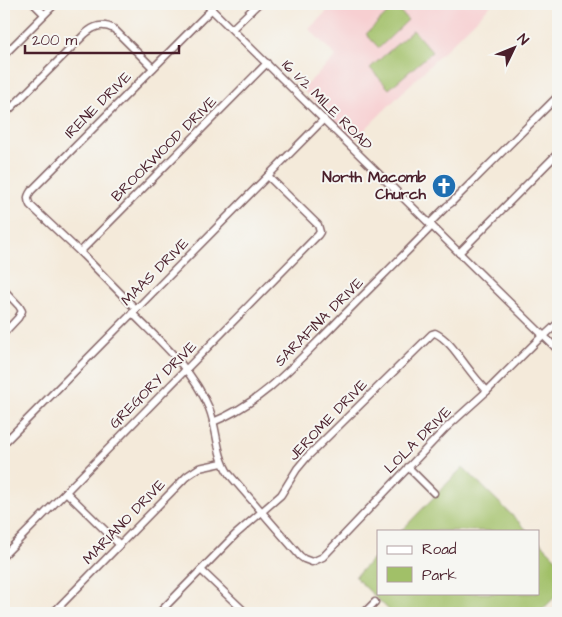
<svg xmlns="http://www.w3.org/2000/svg" width="562" height="617" viewBox="0 0 562 617" font-family="'Architects Daughter',sans-serif">
<style>
.built{fill:#f7cfd1}
.green{fill:#a1c068;stroke:#76704a}
.lines{fill:none;stroke-linecap:round;stroke-linejoin:round}
.minor-casing{stroke:#866668;stroke-width:9}
.minor{stroke:#fff;stroke-width:6}
.labels{text-anchor:middle;dominant-baseline:central;stroke-width:4;stroke-linejoin:round;paint-order:stroke}
.street-label{font-size:15px;fill:#4a1f2b;stroke:#f6f6f2}
.poi-label{font-size:15px;font-weight:bold;fill:#4a1f2b;stroke:#f6f6f2;text-anchor:end}
</style>
<rect width="100%" height="100%" fill="#f6f6f2"/>
<filter id="ink" filterUnits="userSpaceOnUse"><feTurbulence type="fractalNoise" baseFrequency=".02" numOctaves="2"/><feDisplacementMap in="SourceGraphic" scale="10" xChannelSelector="R" yChannelSelector="G"/><feConvolveMatrix kernelMatrix="1 2 1 2 8 2 1 2 1" color-interpolation-filters="sRGB"/></filter>
<filter id="wash" filterUnits="userSpaceOnUse"><feTurbulence type="fractalNoise" baseFrequency=".0096" numOctaves="4" result="noise"/><feDisplacementMap in="SourceGraphic" scale="20" xChannelSelector="R" yChannelSelector="G"/><feGaussianBlur stdDeviation="1.12" result="paint"/><feColorMatrix in="noise" values="0 0 0 0 0 0 0 0 0 0 0 0 0 0 0 0 0 1.4 0 .05"/><feComposite in="paint" operator="in"/></filter>
<g filter="url(#wash)">
<rect width="100%" height="100%" fill="#f4eada"/>
<path class="built" d="M334,4H492L353,141L302,89L336,56L309,29Z"/>
<g class="green">
<path d="M395,6L408,20L379,48L366,34Z"/>
<path d="M413,30L432,52L389,89L370,68Z"/>
<path d="M463,467L528,531H401Z"/>
<path d="M538,540L558,560V594L539,613H392L355,577L378,553V593H538Z"/>
</g>
</g>
<g filter="url(#ink)">
<g class="lines">
<g class="minor-casing">
<g id="minor">
<path d="M34,4L44,14"/>
<path d="M206,4L558,350"/>
<path d="M232,29L258,4"/>
<path d="M4,55L55,4"/>
<path d="M4,115L85,34C94,26 102,23 114,29L153,68"/>
<path d="M430,223L447,206L451,203L558,96"/>
<path d="M80,252L267,63"/>
<path d="M459,253L558,153"/>
<path d="M4,290L19,306L22,311L18,318L4,333"/>
<path d="M136,309L80,252L30,205C27,199 27,197 31,191L212,9"/>
<path d="M132,313C161,342 193,370 209,408C218,430 216,455 229,474L300,556L304,559L312,562L323,557L446,428L487,391L543,335"/>
<path d="M544,336L558,323"/>
<path d="M213,422C263,402 295,364 332,327C365,293 399,260 432,226"/>
<path d="M4,443L324,119"/>
<path d="M408,467L434,493"/>
<path d="M66,492L120,545"/>
<path d="M4,555L318,235L320,232L318,225L268,176"/>
<path d="M201,570L246,613"/>
<path d="M53,613L187,476L199,468L222,463"/>
<path d="M159,613L235,535L281,495L297,469L307,457L432,334L435,333C450,340 461,360 471,372C476,379 481,384 487,391"/>
<path d="M364,613L375,602"/>
</g>
</g>
<use href="#minor" class="minor"/>
</g>
</g>
<defs>
<g id="church-disc" transform="scale(1.25)"><circle r="9.5" fill="#1f6fb2" stroke="#f6f6f2"/><path d="M-1.2-6h2.4v3.5h3.3v2.4h-3.3V6h-2.4V-.1h-3.3v-2.4h3.3Z" fill="#fff"/></g>
</defs>
<g fill-rule="evenodd">
<use href="#church-disc" x="444" y="186"/>
</g>
<g class="labels">
<g class="street-label">
<text transform="translate(98 105) rotate(-45)">IRENE DRIVE</text>
<text transform="translate(327 105) rotate(45)">16 1/2 MILE ROAD</text>
<text transform="translate(164 149) rotate(-45)">BROOKWOOD DRIVE</text>
<text transform="translate(155 272) rotate(-45)">MAAS DRIVE</text>
<text transform="translate(319 322) rotate(-45)">SARAFINA DRIVE</text>
<text transform="translate(153 385) rotate(-45)">GREGORY DRIVE</text>
<text transform="translate(328 420) rotate(-46)">JEROME DRIVE</text>
<text transform="translate(418 440) rotate(-45)">LOLA DRIVE</text>
<text transform="translate(124 522) rotate(-46)">MARIANO DRIVE</text>
</g>
<g class="poi-label">
<text x="426" y="177">North Macomb<tspan x="426" dy="17">Church</tspan></text>
</g>
</g>
<rect width="562" height="617" fill="none" stroke="#f6f6f2" stroke-width="20"/>
<rect x="377" y="530" width="162" height="65" fill="#f6f6f2" stroke="#b1a0a2"/>
<rect x="387" y="546" width="25" height="8" fill="#ffffff" stroke="#b1a0a2"/>
<text x="422" y="554" font-size="15" fill="#4a1f2b">Road</text>
<rect x="387" y="567" width="25" height="15" fill="#a1c068" stroke="#b1a0a2"/>
<text x="422" y="580" font-size="15" fill="#4a1f2b">Park</text>
<g transform="translate(514 48) rotate(47)" stroke="#f6f6f2" stroke-width="4" paint-order="stroke">
<path d="M0-4L9 19L0 12L-9 19Z" fill="#4a1f2b"/>
<text y="-8" font-size="14" font-weight="bold" text-anchor="middle" fill="#4a1f2b">N</text>
</g>
<path d="M25 45v8h154v-8" fill="none" stroke="#4a1f2b" stroke-width="2.5"/>
<text x="32" y="45" font-size="15" fill="#4a1f2b" stroke="#f6f6f2" stroke-width="4" paint-order="stroke">200 m</text>
</svg>
